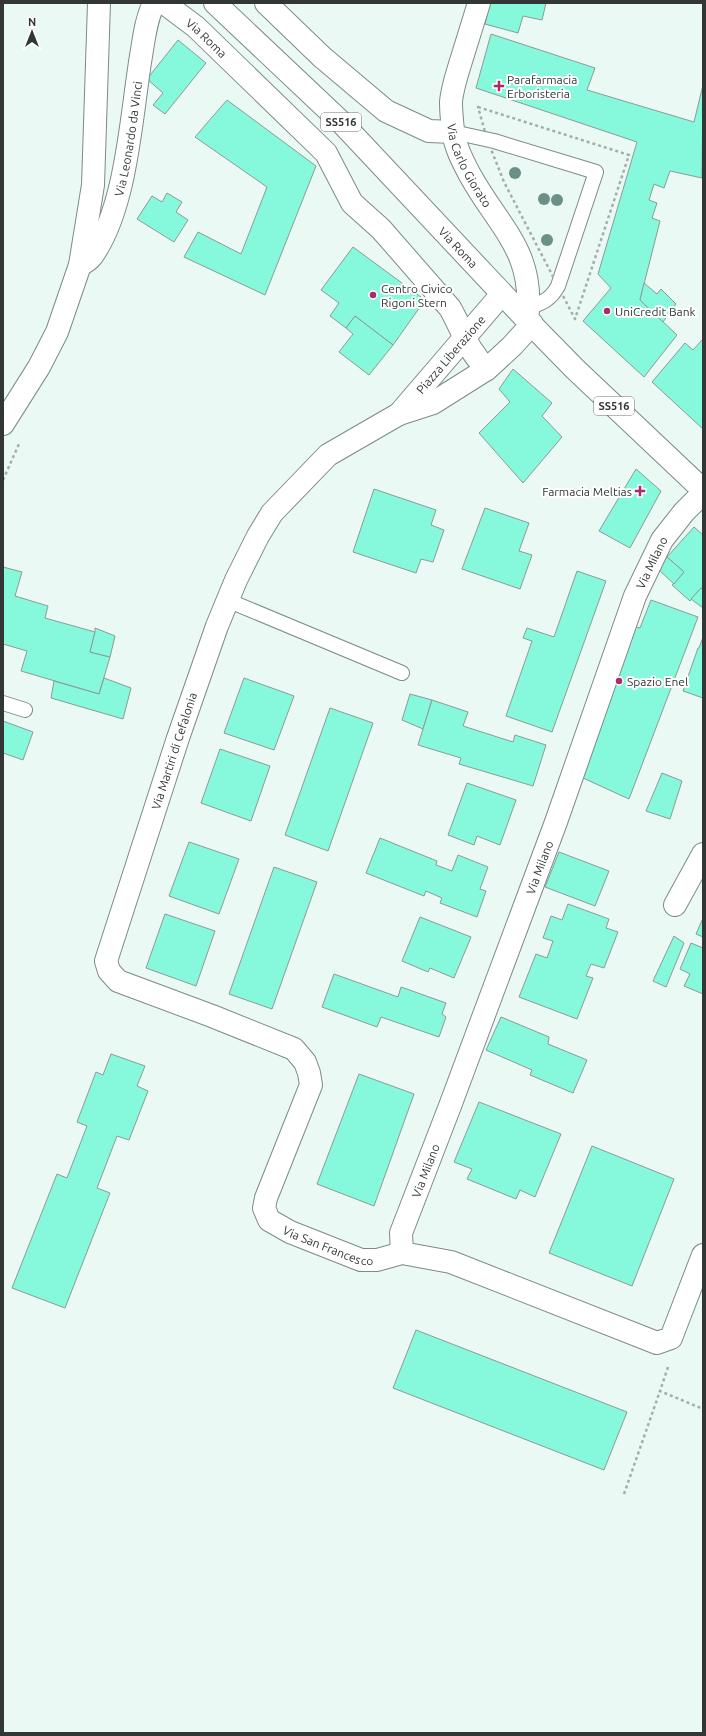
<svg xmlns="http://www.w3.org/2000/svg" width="706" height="1736" viewBox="0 0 706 1736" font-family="Ubuntu,sans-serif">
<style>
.building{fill:#86f8db;stroke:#8d9b97}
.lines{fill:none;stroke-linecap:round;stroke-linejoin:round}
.lane-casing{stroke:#7d8b87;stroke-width:16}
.street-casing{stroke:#7d8b87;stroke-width:24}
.primary-casing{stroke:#7d8b87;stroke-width:24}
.path{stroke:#a3aeaa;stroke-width:2.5;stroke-dasharray:3 3;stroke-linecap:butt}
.lane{stroke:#fff;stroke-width:14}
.street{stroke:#fff;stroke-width:22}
.primary{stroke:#fff;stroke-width:22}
.tree{fill:#6a9088}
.poi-dot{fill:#af286b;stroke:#fff;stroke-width:1.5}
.labels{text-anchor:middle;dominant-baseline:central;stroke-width:4;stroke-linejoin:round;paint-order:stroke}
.shield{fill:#fff;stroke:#707372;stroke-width:1}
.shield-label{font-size:11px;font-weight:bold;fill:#323735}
.street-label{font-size:12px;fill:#323735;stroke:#fff}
.poi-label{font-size:12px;fill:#323735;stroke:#fff;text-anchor:start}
</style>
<rect width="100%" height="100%" fill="#eaf9f4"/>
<g class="building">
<path d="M490,3H546L542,20L523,16L518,33L485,24Z"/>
<path d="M491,34L595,68L587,90L694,122L703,85L702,178L670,171L664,188L654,184L649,200L657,203L652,218L660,221L640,300L677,335L644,377L583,321L611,288L598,274L637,142L476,88Z"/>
<path d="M178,40L206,63L165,114L153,105L163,93L147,79Z"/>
<path d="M227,100L316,166L265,295L184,257L198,232L241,254L267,187L195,137Z"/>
<path d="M167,193L182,202L176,212L188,220L174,242L137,219L152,196L162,202Z"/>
<path d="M353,247L425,300L393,345L355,316L346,328L330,316L339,303L321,290Z"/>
<path d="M644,283L657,294L661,289L676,304L663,322L640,300Z"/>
<path d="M355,316L393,345L369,375L339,352L353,334L346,328Z"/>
<path d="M703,339V429L652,382L685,343L693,350Z"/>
<path d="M513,369L552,403L542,416L562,437L523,483L479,433L510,402L499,389Z"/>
<path d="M636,469L661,491L630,548L599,531Z"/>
<path d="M374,489L436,510L431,525L444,530L433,562L421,559L416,573L353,552Z"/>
<path d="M485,508L529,523L519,551L532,555L520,589L462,569Z"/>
<path d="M694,527L703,535V590L701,588L690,601L672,585L684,572L667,557Z"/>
<path d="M667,557L684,572L674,584L658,569Z"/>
<path d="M3,567L22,572L15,596L48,606L45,618L95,632L90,652L110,657L99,694L21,671L27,651L3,644Z"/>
<path d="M577,571L606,581L552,732L506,716L532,641L523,638L527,628L554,637Z"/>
<path d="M701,588L703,590V608L691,599Z"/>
<path d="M651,600L698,617L629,799L583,778L634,626L640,628Z"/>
<path d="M95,628L115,636L110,657L90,652L95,632Z"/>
<path d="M703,637V698L683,691L698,648H699Z"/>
<path d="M104,678L131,688L123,719L51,698L54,681L99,694Z"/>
<path d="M244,678L294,696L274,750L224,733Z"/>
<path d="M410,694L432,700L423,729L402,720Z"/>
<path d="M432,700L468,712L463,726L513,742L515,735L546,745L533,786L459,764L461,758L418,745Z"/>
<path d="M330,708L373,723L328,851L285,835Z"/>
<path d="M3,721L33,732L23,760L3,753Z"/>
<path d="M220,749L270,766L251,821L201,803Z"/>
<path d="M662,773L682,781L670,819L646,811Z"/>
<path d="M467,783L516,800L500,845L477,836L474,845L448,835Z"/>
<path d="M380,838L437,861L436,865L452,871L458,855L488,867L480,889L486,891L477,917L440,903L442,898L426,891L424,896L366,873Z"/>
<path d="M189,842L239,859L219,914L169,896Z"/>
<path d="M559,852L609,871L595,906L545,887Z"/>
<path d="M274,867L317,882L272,1009L229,994Z"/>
<path d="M568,904L609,919L606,928L618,932L604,968L591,964L586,976L593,978L577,1019L519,997L536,954L547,958L553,941L543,938L551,916L562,920Z"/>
<path d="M165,914L215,931L196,986L146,968Z"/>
<path d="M420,917L471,937L454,978L430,968L428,972L402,961Z"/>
<path d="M703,918V937L696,934Z"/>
<path d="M674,936L684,943L666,987L653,981Z"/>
<path d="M691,943L703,948V994L684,986L690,974L680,969Z"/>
<path d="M334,974L398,997L401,987L446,1003L442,1014L446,1017L439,1037L381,1017L377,1027L322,1007Z"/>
<path d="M501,1017L549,1037L548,1044L587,1060L573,1093L530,1075L532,1070L486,1050Z"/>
<path d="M111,1054L145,1066L137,1086L148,1091L129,1140L117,1136L97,1188L110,1193L65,1308L12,1288L57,1174L67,1178L87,1126L77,1122L96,1072L103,1075Z"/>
<path d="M359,1074L414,1094L374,1206L317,1184Z"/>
<path d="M479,1102L561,1134L535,1197L520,1190L516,1199L467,1179L472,1169L454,1162Z"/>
<path d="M592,1146L674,1179L632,1286L549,1253Z"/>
<path d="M416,1330L627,1412L604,1470L393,1388Z"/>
</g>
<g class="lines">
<g class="lane-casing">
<g id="lane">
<path d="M453,132L494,141L596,172L558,286C551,299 543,303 529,307"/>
<path d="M227,600L402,673"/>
<path d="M3,703L25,710"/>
</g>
</g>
<g class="street-casing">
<g id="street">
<path id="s1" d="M164,3L196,27L326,153L352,203L381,229L450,308C463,331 467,350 487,369"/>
<path d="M266,3L322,57L386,111L429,131L453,132"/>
<path id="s2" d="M479,3C473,22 467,42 461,61C457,74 452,89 451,102C451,111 452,121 453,130C454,145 463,162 470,175C499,228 536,252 527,320"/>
<path id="s3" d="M80,265C84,263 89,260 92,256C127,207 131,116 141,56C144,38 146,19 154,3"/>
<path id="s4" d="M532,324L512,346L487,369L433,403L399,414L328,455L272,513L258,536L236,580L217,626L178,738L106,961L109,971L118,981L212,1016L294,1049L305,1062L309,1073L311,1085L266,1198L264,1208L269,1220L290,1232L361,1260H377L402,1253L451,1262L657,1343L671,1338L703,1255"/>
<path id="s5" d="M399,414L502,294"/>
<path d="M3,424L39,367L57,332L80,265L93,185L99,3"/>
<path d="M675,905L703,854"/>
<path id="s6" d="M402,1253L401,1233L450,1106L556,822L635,596L662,540L684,512L703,493"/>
</g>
</g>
<g class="primary-casing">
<g id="primary">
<path id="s7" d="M215,3L340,121L527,320L575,369L703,490"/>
</g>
</g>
<g class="path">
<path d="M478,107L629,155L575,319L504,182L487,139Z"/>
<path d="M3,480L19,444"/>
<path d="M668,1367L660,1391L703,1409"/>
<path d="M624,1494L660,1391"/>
</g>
<use href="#lane" class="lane"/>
<use href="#street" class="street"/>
<use href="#primary" class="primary"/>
</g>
<g class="tree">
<circle cx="515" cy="173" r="6"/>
<circle cx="544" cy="199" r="6"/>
<circle cx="557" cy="200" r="6"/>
<circle cx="547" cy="240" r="6"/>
</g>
<g class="poi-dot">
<path d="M497 80h4v4h4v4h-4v4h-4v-4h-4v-4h4z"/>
<circle cx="373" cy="295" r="4"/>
<circle cx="607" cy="311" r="4"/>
<path d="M638 485h4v4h4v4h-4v4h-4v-4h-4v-4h4z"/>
<circle cx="619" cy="681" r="4"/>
</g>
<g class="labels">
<g class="shield">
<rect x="321" y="113" width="40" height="18" rx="3"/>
<rect x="594" y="397" width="40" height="18" rx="3"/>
</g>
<g class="shield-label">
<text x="341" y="122">SS516</text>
<text x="614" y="406">SS516</text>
</g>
<g class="street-label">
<text stroke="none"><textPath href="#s1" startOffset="55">Via Roma</textPath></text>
<text stroke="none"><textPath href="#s3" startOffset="139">Via Leonardo da Vinci</textPath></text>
<text stroke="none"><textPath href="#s2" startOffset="170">Via Carlo Giorato</textPath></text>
<text stroke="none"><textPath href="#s7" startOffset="345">Via Roma</textPath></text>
<text stroke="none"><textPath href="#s5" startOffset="79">Piazza Liberazione</textPath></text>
<text stroke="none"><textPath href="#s6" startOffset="736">Via Milano</textPath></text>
<text transform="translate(174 751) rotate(-72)">Via Martiri di Cefalonia</text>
<text stroke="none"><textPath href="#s6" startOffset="411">Via Milano</textPath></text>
<text stroke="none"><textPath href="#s6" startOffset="87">Via Milano</textPath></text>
<text stroke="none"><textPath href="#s4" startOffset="1268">Via San Francesco</textPath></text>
</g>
<g class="poi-label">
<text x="507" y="79">Parafarmacia<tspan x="507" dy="14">Erboristeria</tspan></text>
<text x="381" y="288">Centro Civico<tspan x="381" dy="14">Rigoni Stern</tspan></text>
<text x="615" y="311">UniCredit Bank</text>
<text x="632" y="491" text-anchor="end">Farmacia Meltias</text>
<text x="627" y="681">Spazio Enel</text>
</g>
</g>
<rect width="706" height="1736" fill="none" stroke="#323735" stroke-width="8"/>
<g transform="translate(32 32)" stroke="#ffffff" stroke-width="3" paint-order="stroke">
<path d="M0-3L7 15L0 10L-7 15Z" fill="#323735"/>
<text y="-6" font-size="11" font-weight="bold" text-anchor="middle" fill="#323735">N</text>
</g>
</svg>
